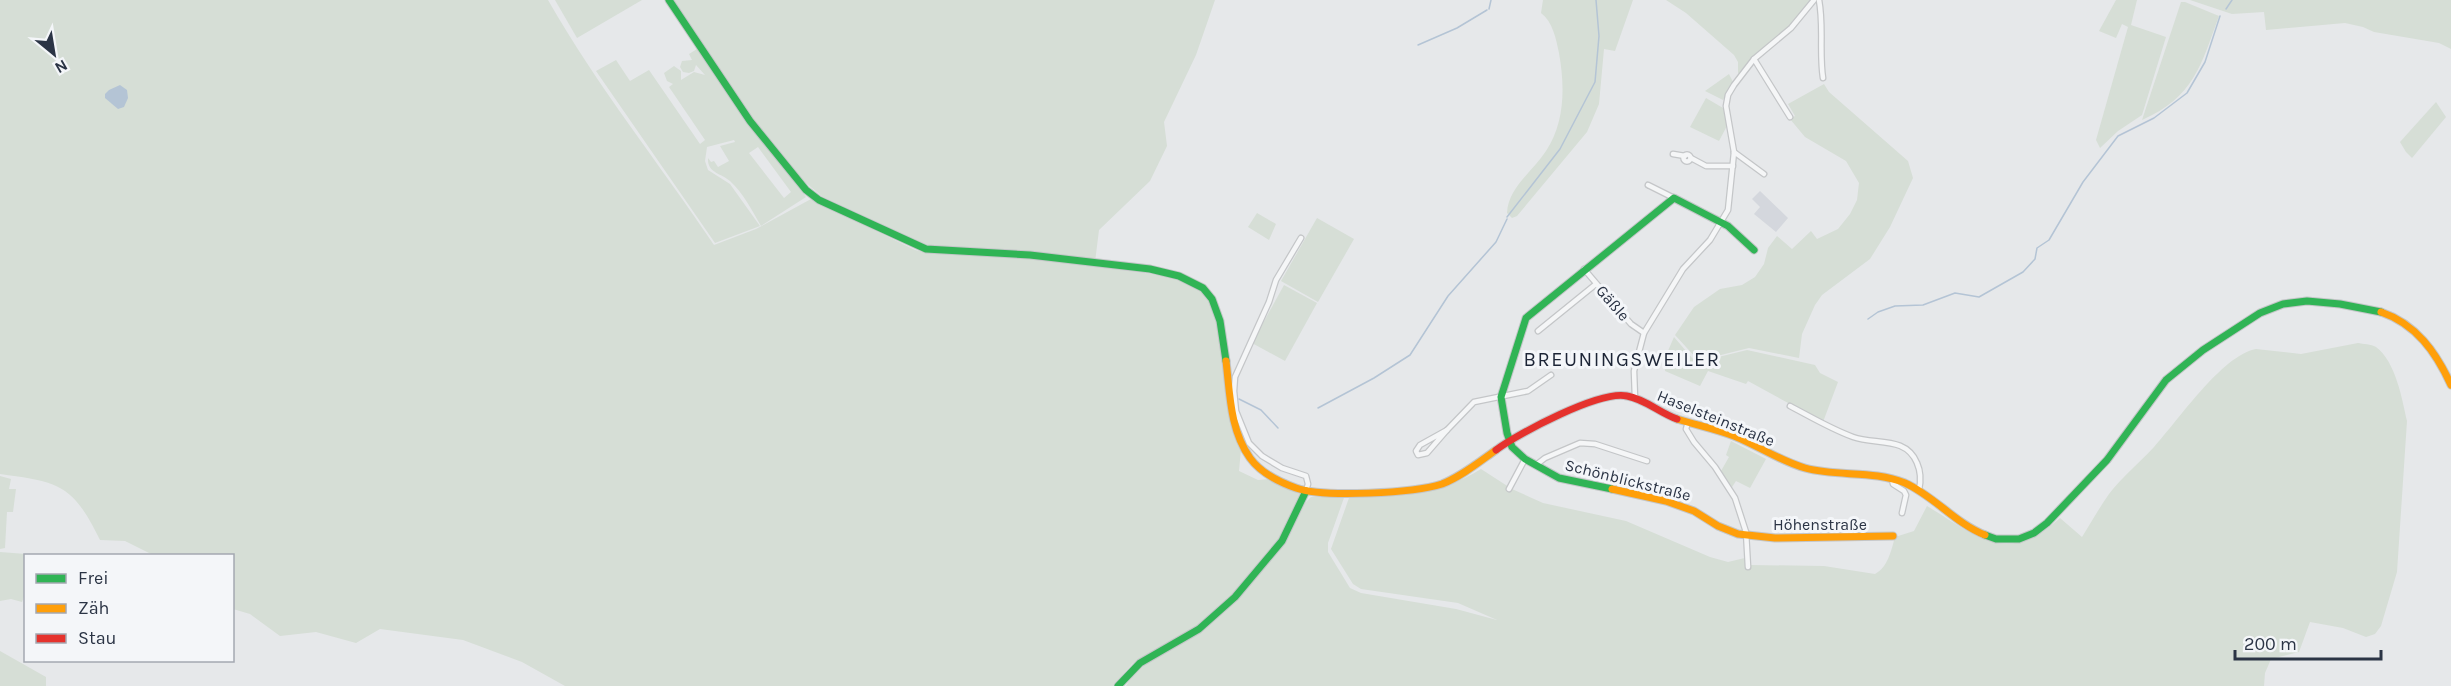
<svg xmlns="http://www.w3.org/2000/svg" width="2451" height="686" viewBox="0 0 2451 686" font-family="Karla,sans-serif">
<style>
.built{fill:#d4d7dd}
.green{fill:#d6ded6;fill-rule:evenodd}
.water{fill:#b4c4d5}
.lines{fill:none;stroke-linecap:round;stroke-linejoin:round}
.stream{stroke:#b4c4d5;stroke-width:1.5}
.street-casing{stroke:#c4c6c8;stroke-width:7}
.fast-casing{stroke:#c4c6c8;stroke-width:9}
.slow-casing{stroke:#c4c6c8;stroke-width:9}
.jam-casing{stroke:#c4c6c8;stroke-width:9}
.street{stroke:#f5f6f7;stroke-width:4.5}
.fast{stroke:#30b455;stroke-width:7}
.slow{stroke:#ff9f0a;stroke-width:7}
.jam{stroke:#e5322d;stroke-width:7}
.labels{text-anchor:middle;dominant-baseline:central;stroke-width:6;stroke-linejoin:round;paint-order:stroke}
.street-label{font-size:16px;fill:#2b3445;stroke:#f4f6f9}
.quarter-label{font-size:20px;letter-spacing:1.5px;fill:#1d2536;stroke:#f4f6f9}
</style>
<rect width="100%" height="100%" fill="#e6e8ea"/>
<path class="built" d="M1760,191L1788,218L1776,232L1754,214L1760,207L1752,199Z"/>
<g class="green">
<path d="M0,0H548C597,86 659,163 714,245L756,229L811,199L915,250L928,253L1013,257L1137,272L1173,277L1200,288L1210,299L1221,331L1228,411L1241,449L1239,471L1258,480L1269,479L1298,493L1301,497L1278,544L1225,603L1202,624L1132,664L1113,686H565L522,662L463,640L380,629L356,643L316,632L280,636L250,614L233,609L232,556L153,555L125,541L100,540C73,485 60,482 0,474Z"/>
<path d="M555,0H642L577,38Z"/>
<path d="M672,0H1215L1196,55L1164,122L1167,146L1150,181L1099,230L1095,262L996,249L927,245L823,197L801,179L787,165L744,107Z"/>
<path d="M1543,0H1633L1615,51L1604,49L1599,104L1587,132L1517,216L1512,218L1507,213C1508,188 1533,171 1546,151C1565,122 1565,87 1559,53C1556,39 1553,22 1541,13Z"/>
<path d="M1666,0H1811L1790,25L1749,61L1738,74V62L1734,55L1686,13Z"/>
<path d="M2116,0H2137L2131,25L2166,37L2142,115L2118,131L2100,148L2096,140L2128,27L2122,24L2116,38L2099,31Z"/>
<path d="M2190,0H2451V49L2439,43L2374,32L2363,27L2345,23L2266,30L2264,12L2232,14Z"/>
<path d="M2181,2H2185L2219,16C2201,65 2194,97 2142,120Z"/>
<path d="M697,49L753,128L806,197L761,226C752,210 743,193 730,181C721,173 707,173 708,158L711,162L714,161L718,167L729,161L720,146L735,142L734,140L707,147L705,161L708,170L730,184L760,226L715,243L596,71L616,60L630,81L649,70L700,144L705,140L669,87L673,84L667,81L664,73L674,66L681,71V80L694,72L705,75L696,65L694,71L689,73L683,72L680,67L682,61L692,60L689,54ZM758,147L791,192L784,198L749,153Z"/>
<path d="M1729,74L1733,82L1723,100L1705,91Z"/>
<path d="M1824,84L1829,92L1908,161L1913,178L1890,227L1870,259L1822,295L1815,305L1802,334L1799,358L1749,348L1709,358L1697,359L1675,335L1694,307L1720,289L1742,285L1755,277L1764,264L1768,248L1777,236L1792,249L1811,231L1817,239L1838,229L1850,214L1857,200L1859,183L1846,161L1805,137L1790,119L1795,116L1788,104Z"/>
<path d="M1706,98L1723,108L1728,124L1719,141L1690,127Z"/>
<path d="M2436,102L2446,117L2412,158L2406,152L2400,142Z"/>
<path d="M1257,213L1276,224L1269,240L1248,227Z"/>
<path d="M1317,218L1354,239L1318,302L1281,281Z"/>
<path d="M1284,285L1317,303L1285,361L1252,343Z"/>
<path d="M1674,337L1693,359L1695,368H1699L1702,361L1747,350L1815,365L1820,373L1838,382L1823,422L1748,381L1746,384L1708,371L1700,386L1665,371L1664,360Z"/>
<path d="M2358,343C2363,344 2371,344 2376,347C2396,362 2402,399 2407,421L2397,572L2381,626L2375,634L2366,637L2343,628L2310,622L2299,652L2271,659L2265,673L2264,686H1126C1141,660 1172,651 1195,634C1243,598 1278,556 1305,503L1311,497L1345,495L1328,543V552L1350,588L1361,593L1456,609L1497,620L1458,603L1361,589L1353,584L1331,549L1350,495C1395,494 1441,495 1481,469L1512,489L1543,503L1626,521L1710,557L1728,562L1749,557L1751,565L1824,566L1875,574C1888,567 1891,551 1895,537L1914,531L1927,506C1979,537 2005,567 2060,518L2082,537C2091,523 2099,508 2109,494C2122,477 2139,463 2154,447C2177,422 2222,355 2256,349L2301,354Z"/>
<path d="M1731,441L1766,459L1750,488L1736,481L1732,487L1721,471L1729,457L1726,455Z"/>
<path d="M0,476L11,479L9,489H16L13,512H7L5,548L0,549Z"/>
<path d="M0,552L39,555L26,556L25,594L22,602L11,599L0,601Z"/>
<path d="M0,651L46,677V686H0Z"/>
</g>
<path class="water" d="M120,85L127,90L128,98L124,107L118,109L105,98V94L109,90Z"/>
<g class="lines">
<g class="stream">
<path d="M1489,9L1491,0"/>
<path d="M2226,9L2232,0"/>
<path d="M1418,45L1457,28L1487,10"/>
<path d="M1507,217L1560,149L1595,82L1599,36L1596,0"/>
<path d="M1868,319L1878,312L1895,306L1923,305L1955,293L1979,297L2023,272L2035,259L2037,248L2049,240L2083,182L2118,136L2154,118L2187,93L2205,62L2220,16"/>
<path d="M1239,399L1261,410L1278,428"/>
<path d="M1318,408L1374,378L1410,355L1448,296L1496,242L1507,219"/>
</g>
<g class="street-casing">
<g id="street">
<path d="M1819,0C1824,26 1819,52 1823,78"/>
<path d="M1754,59L1790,117"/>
<path d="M1734,152L1764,174"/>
<path d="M1673,154L1685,156"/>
<circle cx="1687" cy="158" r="3.5"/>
<path d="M1691,158L1706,166H1733"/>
<path d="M1648,185L1674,198"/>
<path d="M1301,238L1276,280L1269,302L1235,377L1234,391L1236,411L1249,443L1262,456L1282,468L1306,476L1308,484L1306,491"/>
<path d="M1584,269L1631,324L1644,333"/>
<path d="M1538,331L1596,284"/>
<path d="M1635,398L1634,371L1644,333L1683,269L1710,240L1728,210L1734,152L1726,106L1728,95L1734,85L1754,59L1791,28L1814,0"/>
<path d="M1790,406C1811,417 1831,429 1853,437C1876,445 1906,436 1917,463C1921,472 1921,481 1919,490"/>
<path d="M1688,422L1686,429L1694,442L1715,467L1735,498L1746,532L1748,567"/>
<path d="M1447,430L1474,402L1528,391L1551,375"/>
<path d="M1447,430L1427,453L1418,455L1416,451L1420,445Z"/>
<path d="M1536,465L1545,458L1580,443L1595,444L1647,461"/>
<path d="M1892,479L1893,484L1904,491L1906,495L1902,513"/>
<path d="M1509,489L1525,459"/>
</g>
</g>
<g class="fast-casing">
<g id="fast">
<path d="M669,0L750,121L806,190L819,200L926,249L1030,255L1150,269L1179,276L1203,288L1212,299L1220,321L1226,361"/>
<path d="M1612,489L1559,478L1525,459L1512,447L1507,433L1501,397L1526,318L1674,198L1728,226L1754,250"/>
<path d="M1985,535L1996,539H2019L2034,533L2047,523L2107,460L2166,380L2203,350L2260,313L2283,304L2307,301L2340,304L2381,312"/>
<path d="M1118,686L1140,663L1199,629L1235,597L1282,541L1306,491"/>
</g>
</g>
<g class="slow-casing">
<g id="slow">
<path d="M2381,312C2416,324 2436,352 2451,385"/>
<path d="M1226,361C1230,394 1230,430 1250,458C1260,472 1279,482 1296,488C1323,498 1414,493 1442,484C1462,476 1479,462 1496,450"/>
<path d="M1677,419C1696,425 1716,429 1734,436C1759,446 1780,461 1805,468C1838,477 1873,470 1905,483C1934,496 1955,523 1985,535"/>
<path d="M1612,489L1666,501L1694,511L1718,526L1738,534L1775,538L1893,536"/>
</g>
</g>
<g class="jam-casing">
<path id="jam" d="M1496,450C1519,433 1600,390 1627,396C1645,399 1660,413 1677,419"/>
</g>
<use href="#street" class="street"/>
<use href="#fast" class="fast"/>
<use href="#slow" class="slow"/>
<use href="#jam" class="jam"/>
</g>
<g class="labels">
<g class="street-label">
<text transform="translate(1613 303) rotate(49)">Gäßle</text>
<text transform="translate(1716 418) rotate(22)">Haselsteinstraße</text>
<text transform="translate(1628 480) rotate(14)">Schönblickstraße</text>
<text x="1820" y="524">Höhenstraße</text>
</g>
<g class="quarter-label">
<text x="1622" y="359">BREUNINGSWEILER</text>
</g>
</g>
<rect x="24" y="554" width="210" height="108" fill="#f4f6f9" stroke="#a4a8b1" stroke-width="1.5"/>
<rect x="36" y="574" width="30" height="9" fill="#30b455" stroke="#a4a8b1" stroke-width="1.5"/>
<text x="78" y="584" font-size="18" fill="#2b3445">Frei</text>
<rect x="36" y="604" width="30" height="9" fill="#ff9f0a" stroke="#a4a8b1" stroke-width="1.5"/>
<text x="78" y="614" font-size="18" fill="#2b3445">Zäh</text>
<rect x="36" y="634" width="30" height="9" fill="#e5322d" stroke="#a4a8b1" stroke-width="1.5"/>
<text x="78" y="644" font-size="18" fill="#2b3445">Stau</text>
<g transform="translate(54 54) rotate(150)" stroke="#f4f6f9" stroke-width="4.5" paint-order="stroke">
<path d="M0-4.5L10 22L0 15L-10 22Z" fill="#2b3445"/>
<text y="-9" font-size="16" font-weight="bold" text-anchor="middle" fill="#2b3445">N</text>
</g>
<path d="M2235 650v9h146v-9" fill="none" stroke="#2b3445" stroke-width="3"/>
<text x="2244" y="650" font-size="18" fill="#2b3445" stroke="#f4f6f9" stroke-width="4.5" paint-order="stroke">200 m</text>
</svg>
